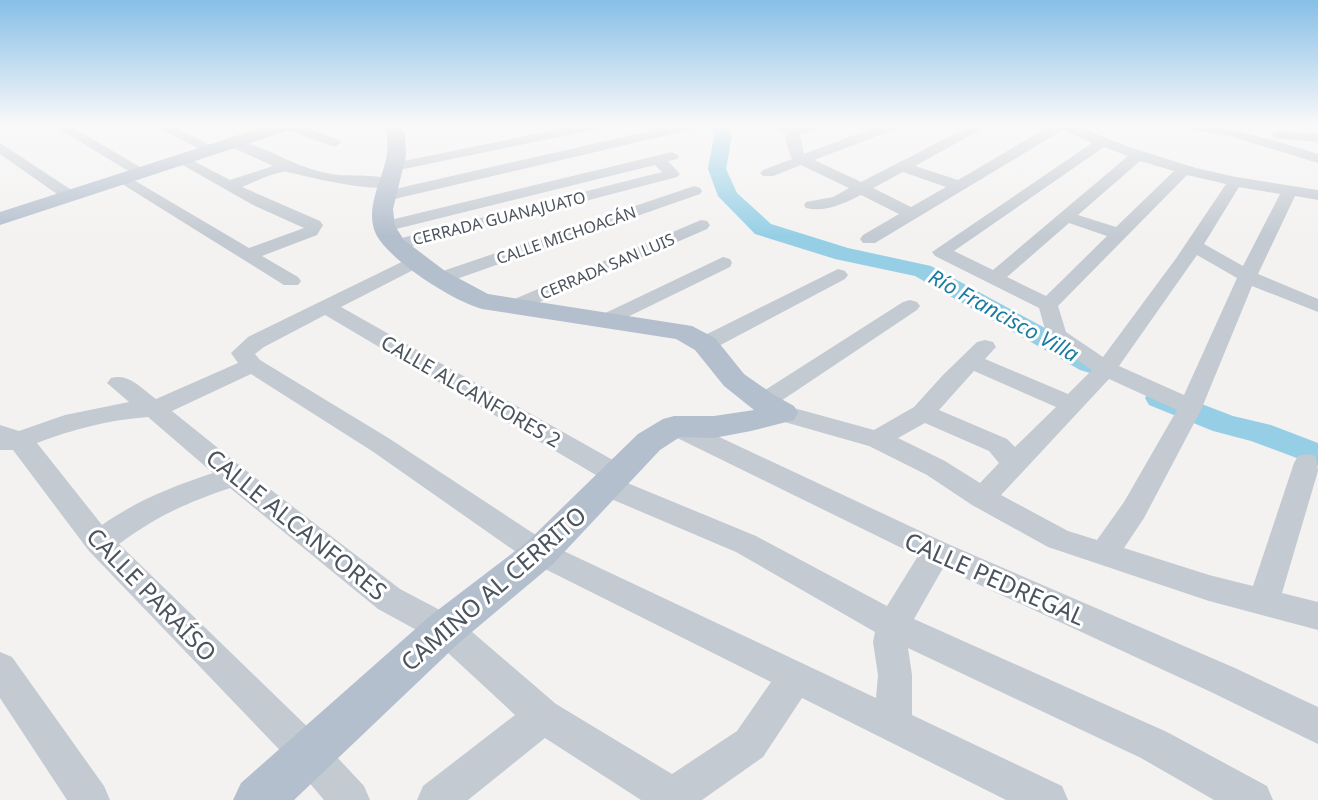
<svg xmlns="http://www.w3.org/2000/svg" width="1318" height="800" viewBox="0 0 1318 800" font-family="'Noto Sans',sans-serif">
<style>
.lines{fill:none;stroke-linecap:round;stroke-linejoin:round}
.river{fill:#96cfe5;fill-rule:evenodd}
.minor{fill:#c3cad1;fill-rule:evenodd}
.major{fill:#b4bfcd;fill-rule:evenodd}
.labels{text-anchor:middle;dominant-baseline:central;stroke-width:6;stroke-linejoin:round;paint-order:stroke}
.far-street-label{font-size:16px;fill:#4b535d;stroke:#fff}
.street-label{font-size:20px;fill:#4b535d;stroke:#fff}
.water-label{font-size:21px;font-style:italic;fill:#1a7ba1;stroke:#fff}
.near-street-label{font-size:24px;fill:#4b535d;stroke:#fff}
</style>
<rect width="100%" height="100%" fill="#f3f2f1"/>
<g class="lines">
<g class="river">
<path d="M711,124H727L732,136L726,169L737,193L771,224L848,248L931,266L1100,358L1104,364L1100,370L1090,373L1080,370L915,276L835,259L755,234L718,196L708,169L714,136Z"/>
<path d="M1160,388L1233,416L1271,425L1318,443V466L1251,441L1213,431L1149,405L1145,398L1149,391Z"/>
</g>
<g class="minor">
<path d="M50,124H67L150,173L147,176H137Z"/>
<path d="M151,124H169L219,150L212,154L207,153Z"/>
<path d="M256,124H295L339,140L341,143L334,147L292,132L263,128Z"/>
<path d="M584,124H609L602,128L394,171L387,167L394,163Z"/>
<path d="M681,124H705L698,128L386,201L378,196L386,191Z"/>
<path d="M766,124C776,124 790,128 796,127C807,127 819,124 831,124L829,127L800,134L804,154L884,124H903L901,127L814,160L861,182L974,124H991L915,166L958,180L1053,124H1071L1129,147L1196,168L1236,177L1318,190V200L1295,196L1258,274L1318,299V312L1252,286L1201,410L1144,518L1124,548L1209,575L1253,586L1294,463L1298,456L1307,454L1316,456L1318,471L1282,593L1318,602V630L1209,601L1048,547L972,505L927,475L869,446L774,419L771,413L774,407L783,405L874,430L914,407L943,375L977,342L985,340L993,342L996,347L985,359L1068,394L1092,370L1048,340L1039,308L935,256L932,252L1092,143L1063,130L875,243H863L860,239L863,235L899,214L861,195C845,203 825,213 806,208L804,205L806,202L833,197L849,188L801,165L773,176H763L760,173L763,170L792,159L786,143V134ZM1104,147L1128,156L993,270L954,251ZM1140,161L1174,171L1116,227L1078,215ZM903,172L946,187L911,207L873,188ZM1187,175L1226,184L1177,257L1103,357L1066,332L1058,306ZM1239,187L1280,194L1243,266L1204,244ZM1069,223L1107,236L1046,296L1007,277ZM1197,255L1237,278L1184,395L1119,366ZM974,371L1056,407L1015,447L1007,439L939,410ZM1109,379L1177,410L1124,502L1097,540L1068,531L1001,495ZM925,423L989,451L999,463L980,483L945,461L898,438Z"/>
<path d="M1176,124C1226,124 1271,140 1318,154V163L1233,137L1183,128Z"/>
<path d="M1279,131L1318,134V142L1274,138L1272,135L1274,132Z"/>
<path d="M234,139C272,148 297,170 339,175C352,176 390,174 398,183C386,197 306,176 287,172C279,170 252,183 242,187L320,221L323,225L317,235L262,256L298,277L301,281L298,285H284L114,179L122,174L127,176L249,248L304,228L253,205L174,160L176,157H186L230,180L273,166L229,146L227,143Z"/>
<path d="M0,143L76,193L78,196L76,199H64L0,154Z"/>
<path d="M672,152L679,156L677,159L668,161L680,174L677,177L402,249H390L387,245L390,241L662,172L655,165L384,232L378,231L375,227L378,223Z"/>
<path d="M694,186L700,188L702,191L700,194L445,283H431L428,279L431,275Z"/>
<path d="M701,220L707,221L710,225L707,229L519,311H505L502,307L505,303Z"/>
<path d="M416,255L423,257L425,261L423,265L341,307L627,468L630,475L625,482L756,536L887,606L918,556L665,432L661,426L665,420L674,418L683,420L948,544L1235,668L1318,707V744L1211,692L943,568L914,619L1167,732L1267,786L1273,800H1214L1141,758L908,648L912,675V715L1062,786L1068,800H1006L802,698L763,757L702,800H641L545,738L468,800H417L423,786L515,715L433,639L378,609L230,488C186,503 157,516 119,544L321,740L364,786L370,800H324L295,766L89,551L13,450H0V425L19,431L65,415L129,402L107,383L111,378C129,373 142,389 156,399L238,363L231,353L248,337ZM325,315L601,478L597,479L593,486L597,493L736,552L875,632L873,642L878,675L876,698L551,545L390,439L260,360L255,354L264,347ZM251,374L372,451L529,561L771,682L737,731L672,774L556,704L457,619L400,589L244,469L172,411ZM148,417L213,473C171,487 138,500 102,525L37,443C73,429 109,420 148,417Z"/>
<path d="M723,257L730,259L732,263L730,267L611,325L604,327L597,325L594,321L597,317Z"/>
<path d="M838,269L845,271L848,275L845,279L713,349L705,351L697,349L694,344L697,339Z"/>
<path d="M910,300L917,302L920,306L917,310L772,407L763,410L754,407L751,402L754,397L903,302Z"/>
<path d="M0,652L12,657L104,786L110,800H67L0,698Z"/>
</g>
<g class="major">
<path d="M273,124H298L296,128L0,225V212Z"/>
<path d="M384,124H400L405,135L406,156L393,209L395,226L404,240L445,271L488,294L692,326L715,338L744,374L774,395L794,406L798,413L794,420L751,431L714,438L680,437L660,450L553,564L460,642L294,800H233L241,783L430,616L527,542L638,434L663,419L674,416H714L754,410L724,386L695,350L676,339L482,309C453,301 392,262 377,236C373,229 372,221 372,214C374,180 396,160 384,124Z"/>
</g>
</g>
<linearGradient id="sky" x2="0" y2="1"><stop stop-color="#87bfe7"/><stop offset="0.53" stop-color="#faf9f9"/><stop offset="1" stop-color="#faf9f9" stop-opacity="0"/></linearGradient>
<rect width="1318" height="236" fill="url(#sky)"/>
<g class="labels">
<g class="far-street-label">
<text transform="translate(499 218) rotate(-14)">CERRADA GUANAJUATO</text>
<text transform="translate(566 235) rotate(-19)">CALLE MICHOACÁN</text>
<text transform="translate(607 266) rotate(-23)">CERRADA SAN LUIS</text>
</g>
<g class="street-label">
<text transform="translate(471 391) rotate(30)">CALLE ALCANFORES 2</text>
</g>
<g class="water-label">
<text transform="translate(1004 315) rotate(29)">Río Francisco Villa</text>
</g>
<g class="near-street-label">
<text transform="translate(297 524) rotate(39)">CALLE ALCANFORES</text>
<text transform="translate(995 578) rotate(24)">CALLE PEDREGAL</text>
<text transform="translate(493 588) rotate(-41)">CAMINO AL CERRITO</text>
<text transform="translate(152 594) rotate(46)">CALLE PARAÍSO</text>
</g>
</g>
</svg>
